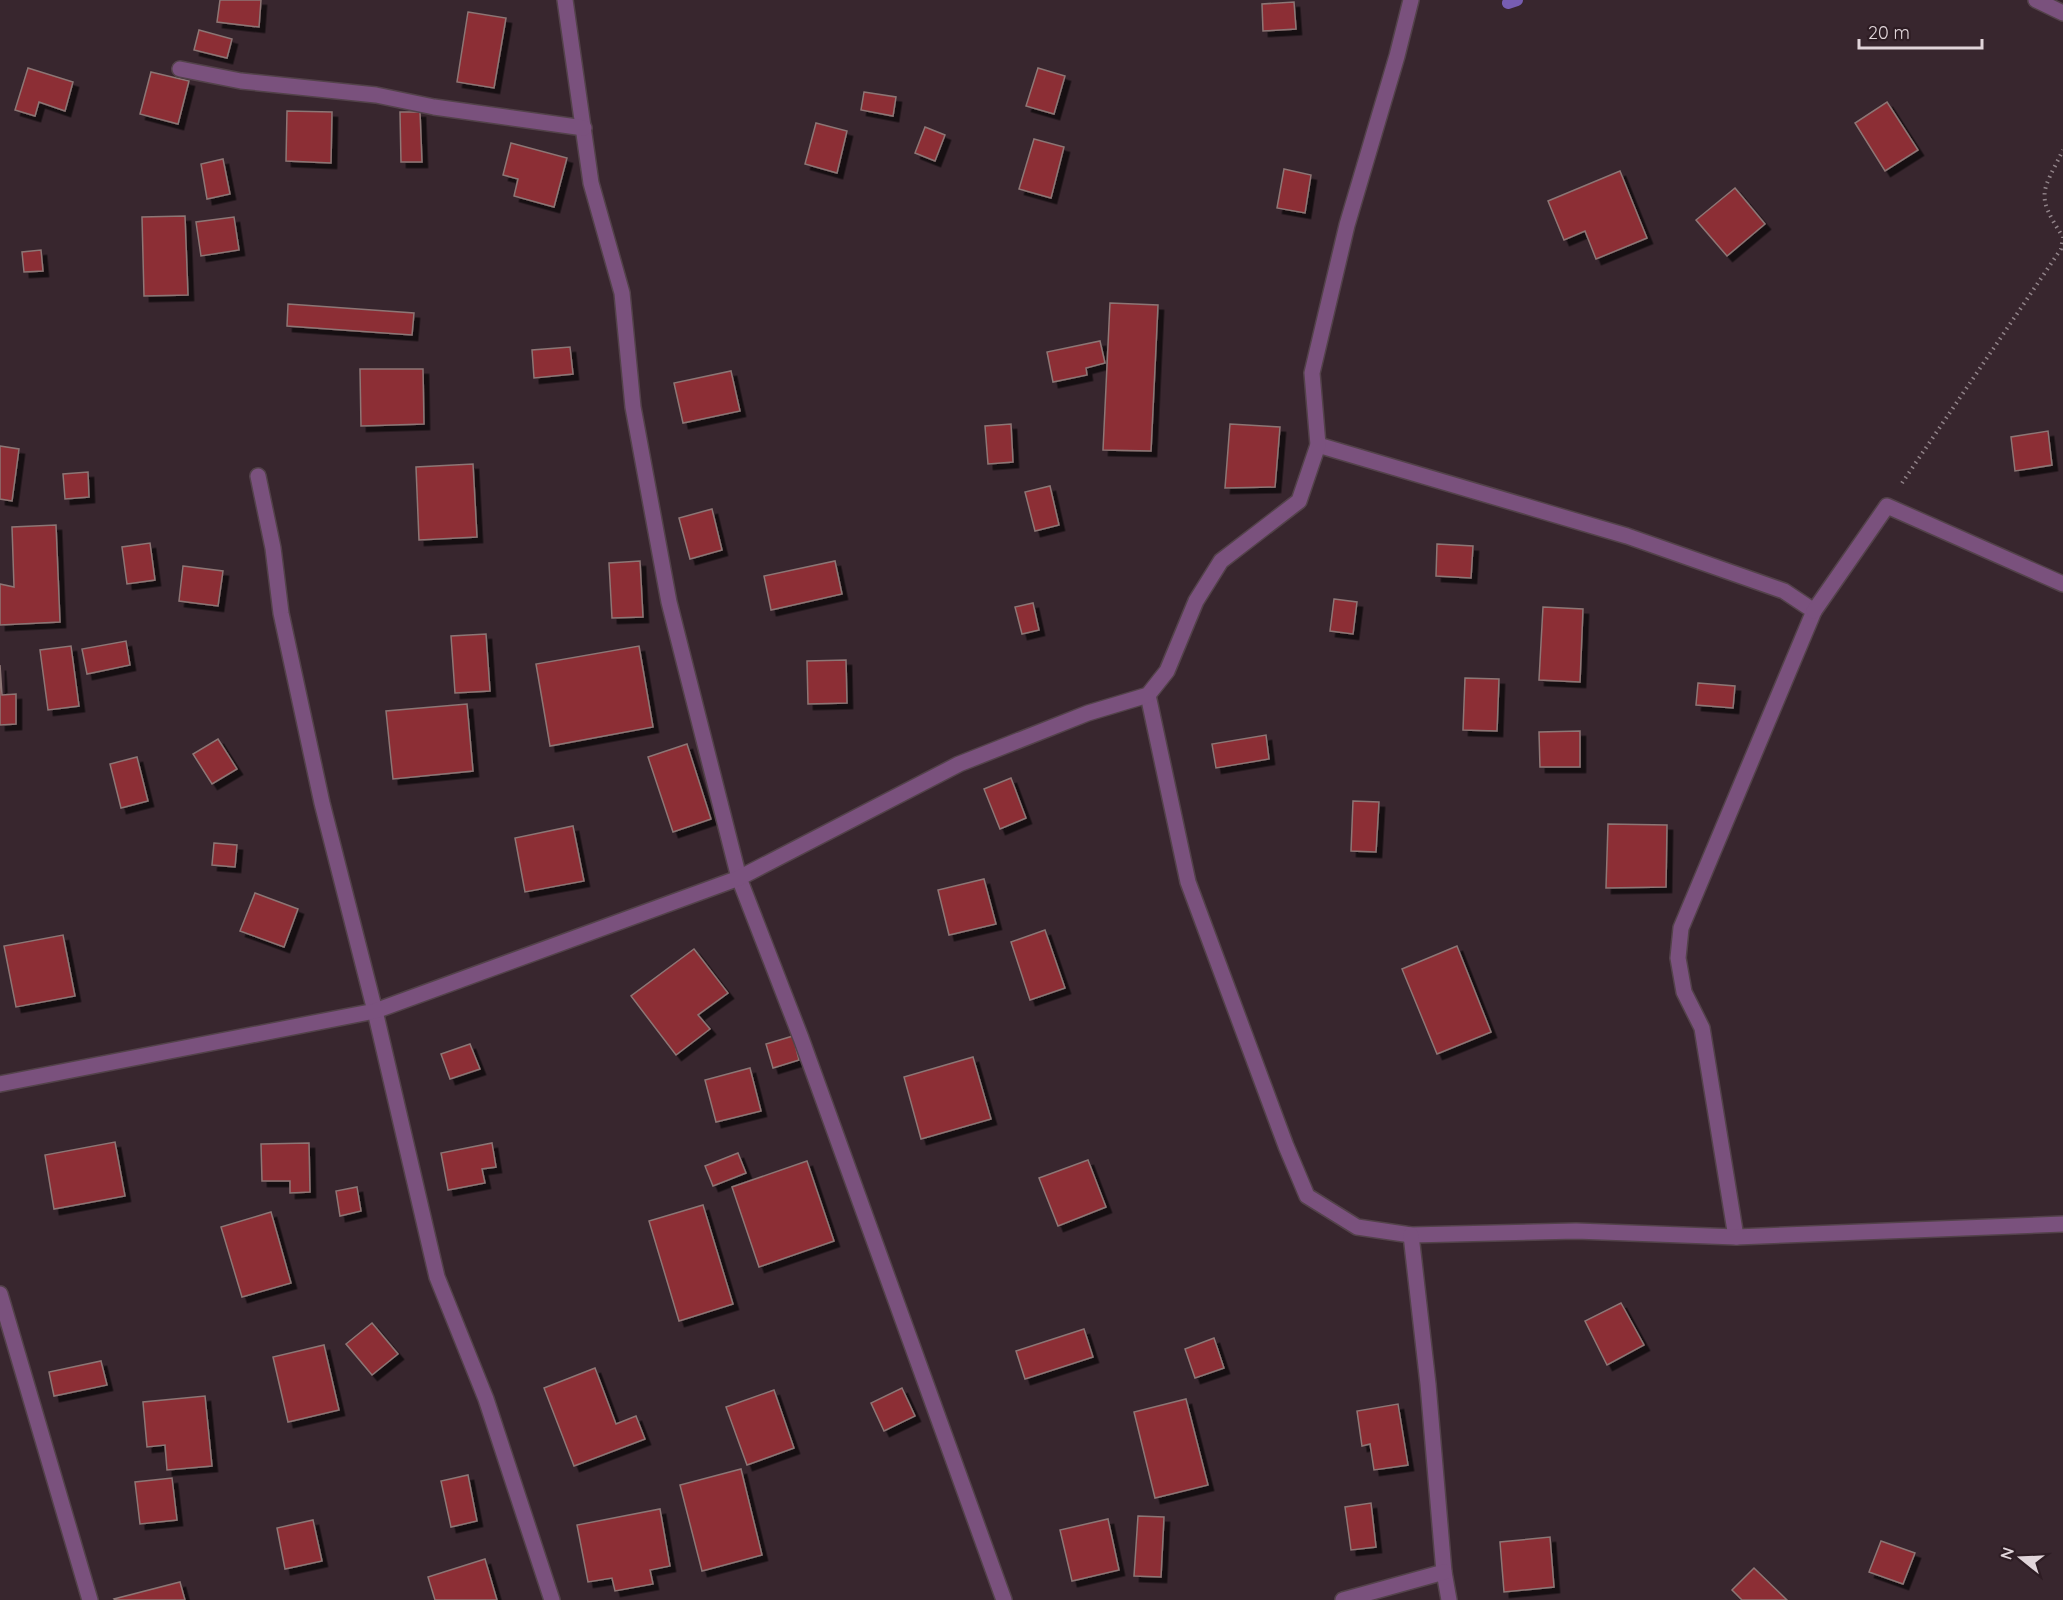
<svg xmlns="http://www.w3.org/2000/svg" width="2063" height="1600" viewBox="0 0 2063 1600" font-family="Quicksand,sans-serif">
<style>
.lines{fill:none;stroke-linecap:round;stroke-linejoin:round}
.stream{stroke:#775db1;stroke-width:12}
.building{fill:#8c2d35;stroke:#8d7675;stroke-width:1.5;filter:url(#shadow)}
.street-casing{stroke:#53424a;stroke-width:18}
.path{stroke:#918389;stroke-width:4;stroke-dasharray:1.5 4.5;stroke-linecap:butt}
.street{stroke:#7a517d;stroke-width:15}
</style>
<defs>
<filter id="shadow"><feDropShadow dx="5.5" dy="5.5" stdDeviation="0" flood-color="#0009"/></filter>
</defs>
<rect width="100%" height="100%" fill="#38262e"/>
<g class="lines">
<path class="stream" d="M1508,3L1517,0"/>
</g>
<g class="building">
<path d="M220,0H261L259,27L217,22Z"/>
<path d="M1294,2L1296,29L1263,31L1262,4Z"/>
<path d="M468,12L506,18L494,88L457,82Z"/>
<path d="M199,30L232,39L227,58L194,50Z"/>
<path d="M28,68L73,82L65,111L39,102L35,116L15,110Z"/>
<path d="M1038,68L1065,76L1054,114L1026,106Z"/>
<path d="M151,72L189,81L178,124L140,114Z"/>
<path d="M864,92L896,97L893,116L861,110Z"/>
<path d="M1887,102L1918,150L1885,171L1855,123Z"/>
<path d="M287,111L332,112L331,163L286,161Z"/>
<path d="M400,112H420L422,162H401Z"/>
<path d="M816,123L847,131L837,173L805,164Z"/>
<path d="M925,127L945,135L935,161L915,153Z"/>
<path d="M1034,139L1064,147L1051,198L1019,189Z"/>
<path d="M511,143L567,158L554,207L514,196L518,179L503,175Z"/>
<path d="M223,159L230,194L207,199L201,164Z"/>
<path d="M1284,169L1311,175L1305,213L1277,208Z"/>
<path d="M1620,171L1647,238L1596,259L1585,231L1564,240L1548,201Z"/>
<path d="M1735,188L1765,224L1727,256L1696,220Z"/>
<path d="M185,216L188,295L144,296L142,217Z"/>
<path d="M234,217L239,250L201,256L196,222Z"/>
<path d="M41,250L43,271L24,272L22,252Z"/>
<path d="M1110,303L1158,305L1151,451L1103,450Z"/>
<path d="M288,304L414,313L412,335L287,326Z"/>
<path d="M1100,341L1105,363L1086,368L1087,375L1053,382L1047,352Z"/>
<path d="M570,347L573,374L534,378L532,350Z"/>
<path d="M360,369H423L424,424L361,426Z"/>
<path d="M731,371L740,411L683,423L674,383Z"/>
<path d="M1011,424L1013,462L988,464L985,426Z"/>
<path d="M1230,424L1280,427L1275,487L1225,488Z"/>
<path d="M2048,431L2052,465L2015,471L2011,437Z"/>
<path d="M0,446L19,449L12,501L0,499Z"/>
<path d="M473,464L477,537L419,540L416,467Z"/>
<path d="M88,472L89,497L65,499L63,474Z"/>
<path d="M1050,486L1059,525L1035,531L1025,492Z"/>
<path d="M712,509L722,550L690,559L679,518Z"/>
<path d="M56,525L60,622L0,625V584L14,587L12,527Z"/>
<path d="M150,543L155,580L127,584L122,547Z"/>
<path d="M1437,544L1473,546L1471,578L1436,576Z"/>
<path d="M640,561L643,617L612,618L609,563Z"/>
<path d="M835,561L842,594L771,610L764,576Z"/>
<path d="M183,566L223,571L218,606L179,601Z"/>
<path d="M1334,599L1357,602L1353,634L1330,631Z"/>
<path d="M1033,603L1039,630L1022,634L1015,607Z"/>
<path d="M1543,607L1583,609L1580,682L1539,680Z"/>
<path d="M486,634L490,691L455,693L451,636Z"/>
<path d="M126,641L130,665L87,674L82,649Z"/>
<path d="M71,646L79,706L48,710L40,650Z"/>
<path d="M639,646L653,727L550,746L536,664Z"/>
<path d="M846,660L847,703L808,704L807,661Z"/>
<path d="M0,665L2,695L16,694V724L0,725Z"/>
<path d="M1465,678L1499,679L1497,731L1463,730Z"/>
<path d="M1698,683L1735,686L1733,708L1696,705Z"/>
<path d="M467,704L473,771L393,779L386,711Z"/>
<path d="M1580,731V767H1540L1539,732Z"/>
<path d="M1266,735L1269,759L1216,768L1212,744Z"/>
<path d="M218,739L237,769L212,784L193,754Z"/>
<path d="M687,744L711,819L673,832L648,757Z"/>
<path d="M137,757L148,801L121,808L110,764Z"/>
<path d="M1011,778L1026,818L1000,829L984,789Z"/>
<path d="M1353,801L1379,802L1376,852L1351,851Z"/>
<path d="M1608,824L1667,825L1666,887L1606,888Z"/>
<path d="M573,826L584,881L525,892L515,838Z"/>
<path d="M214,843L237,845L235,867L212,865Z"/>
<path d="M984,879L996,924L949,935L938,890Z"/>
<path d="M255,893L298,909L284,947L240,931Z"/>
<path d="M1045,930L1065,988L1030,1000L1011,942Z"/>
<path d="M63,935L75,996L16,1007L4,946Z"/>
<path d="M1457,946L1491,1032L1437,1054L1402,969Z"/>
<path d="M694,949L728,993L698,1015L710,1029L676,1055L631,996Z"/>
<path d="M793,1036L799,1060L773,1068L766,1044Z"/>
<path d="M470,1044L480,1069L450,1079L441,1054Z"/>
<path d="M973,1057L991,1119L921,1139L904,1077Z"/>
<path d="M750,1068L761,1111L716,1122L705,1080Z"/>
<path d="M115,1142L125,1196L54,1209L45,1155Z"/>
<path d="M309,1143L310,1192L290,1193V1181H262L261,1144Z"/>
<path d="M492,1143L496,1167L482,1169L485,1183L448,1190L441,1153Z"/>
<path d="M738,1153L746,1173L713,1186L705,1166Z"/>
<path d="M1088,1160L1106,1207L1058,1226L1039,1178Z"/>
<path d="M807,1161L834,1241L759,1267L732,1187Z"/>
<path d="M357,1187L361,1211L340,1216L336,1191Z"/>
<path d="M703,1205L733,1304L679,1321L649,1221Z"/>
<path d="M271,1212L291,1283L242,1297L221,1227Z"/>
<path d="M1621,1303L1644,1345L1607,1365L1585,1321Z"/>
<path d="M372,1323L398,1354L372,1375L346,1344Z"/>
<path d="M1084,1329L1093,1357L1025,1379L1016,1351Z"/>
<path d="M1214,1338L1224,1368L1195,1378L1185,1349Z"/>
<path d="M324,1345L339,1410L288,1422L273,1357Z"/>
<path d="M101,1361L107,1385L54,1396L49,1372Z"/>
<path d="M595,1368L616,1424L636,1416L645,1439L574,1466L544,1388Z"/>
<path d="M902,1388L915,1416L884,1431L871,1403Z"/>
<path d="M774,1390L794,1448L747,1465L726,1407Z"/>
<path d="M205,1396L212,1466L167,1470L165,1445L147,1447L143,1402Z"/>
<path d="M1186,1399L1208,1485L1155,1498L1134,1412Z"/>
<path d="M1398,1404L1408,1465L1374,1470L1370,1444L1362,1446L1357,1411Z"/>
<path d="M741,1469L762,1555L702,1571L680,1485Z"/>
<path d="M468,1475L477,1521L451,1527L441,1481Z"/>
<path d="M172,1478L177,1520L140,1524L135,1482Z"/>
<path d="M1371,1503L1376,1547L1351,1550L1345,1507Z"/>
<path d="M660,1509L670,1566L650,1570L653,1584L615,1591L612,1578L588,1582L577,1525Z"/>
<path d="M1138,1516L1164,1517L1161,1577L1134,1576Z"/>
<path d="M1108,1519L1119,1570L1072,1581L1060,1530Z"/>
<path d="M313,1520L322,1561L285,1569L277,1528Z"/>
<path d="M1550,1537L1554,1587L1504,1592L1500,1542Z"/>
<path d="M1881,1541L1915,1553L1903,1584L1869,1572Z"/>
<path d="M485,1559L497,1600H435L428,1577Z"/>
<path d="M1754,1568L1787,1600H1742L1732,1590Z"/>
<path d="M180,1582L185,1600H115L114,1599Z"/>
</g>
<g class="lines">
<g class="street-casing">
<g id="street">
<path d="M565,0L591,183L622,293L633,407L669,602L739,878L801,1038L1004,1600"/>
<path d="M2036,0L2063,13"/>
<path d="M180,69L241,81L376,95L434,107L584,128"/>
<path d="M1318,445L1627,536L1784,591L1814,611L1681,928L1678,958L1684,992L1702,1028L1736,1237"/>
<path d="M258,476L273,548L281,613L322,803L375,1011L437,1277L486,1399L552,1600"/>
<path d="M1814,611L1887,506L2063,584"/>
<path d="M1148,695L1188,882L1286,1146L1307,1196L1357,1227L1411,1235L1576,1231L1736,1237L2063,1224"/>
<path d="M0,1084L375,1011L739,878L959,764L1088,713L1148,695L1167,671L1196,601L1221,561L1299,501L1318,445L1312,373L1347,225L1397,56L1411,0"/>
<path d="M1411,1235L1428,1384L1444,1572L1449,1600"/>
<path d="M0,1294L90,1600"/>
<path d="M1343,1600L1444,1572"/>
</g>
</g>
<path class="path" d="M1902,483L2061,249L2063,237C2035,194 2042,193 2063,150"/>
<use href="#street" class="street"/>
</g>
<g transform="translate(2021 1558) rotate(288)" stroke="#2e1d24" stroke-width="4.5" paint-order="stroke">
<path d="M0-4.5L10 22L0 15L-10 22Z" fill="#e1d5da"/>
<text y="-9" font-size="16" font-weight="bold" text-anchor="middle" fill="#e1d5da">N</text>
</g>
<path d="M1859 39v9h123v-9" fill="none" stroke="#e1d5da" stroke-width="3"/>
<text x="1868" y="39" font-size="18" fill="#e1d5da" stroke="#2e1d24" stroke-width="4.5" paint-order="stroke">20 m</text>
</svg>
